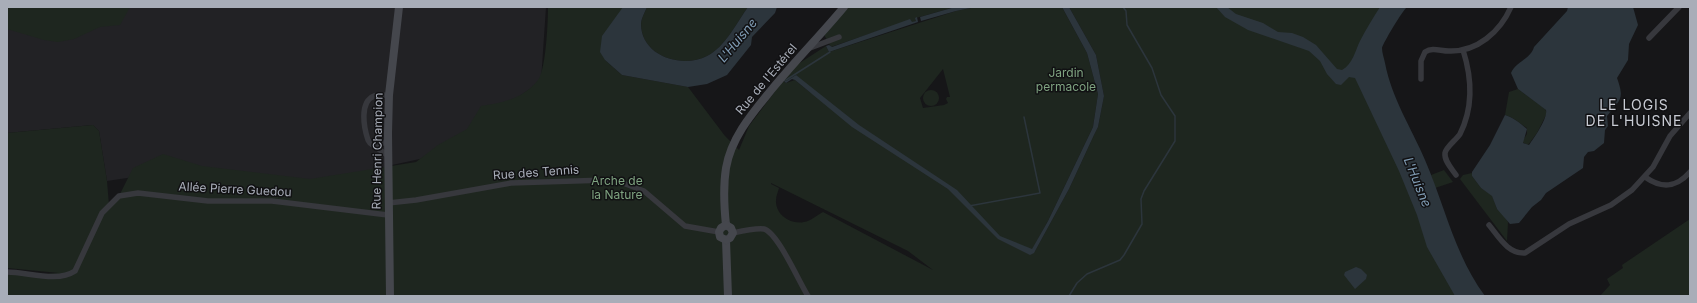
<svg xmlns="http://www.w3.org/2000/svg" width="1697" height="303" viewBox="0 0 1697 303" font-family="Inter,sans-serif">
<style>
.built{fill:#222225}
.green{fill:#1e261f;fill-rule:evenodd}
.water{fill:#2c353c}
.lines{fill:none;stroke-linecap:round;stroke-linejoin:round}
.stream{stroke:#2c353c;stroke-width:1.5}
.street{stroke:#37383d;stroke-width:5.5}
.secondary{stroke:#45474d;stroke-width:8}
.labels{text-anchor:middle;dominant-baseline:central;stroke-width:3;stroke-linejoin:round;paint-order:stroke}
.park-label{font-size:12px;fill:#7fa381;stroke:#111113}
.street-label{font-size:12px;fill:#a8adb8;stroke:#111113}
.water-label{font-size:13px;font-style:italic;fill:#7f9bb3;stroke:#111113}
.quarter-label{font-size:14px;letter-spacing:1px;fill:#c9ccd4;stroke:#111113}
</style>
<rect width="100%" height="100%" fill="#161618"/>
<path class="built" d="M7,7H546L541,81L469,133L429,157L392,165L385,169L310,185L147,175L107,181L99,131L93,125L7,133Z"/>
<g class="green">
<path d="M7,7H130L120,25L100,27L74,39L58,42L44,40L7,29Z"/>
<path d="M548,7H623L605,60L622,75L688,87L725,136L739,150L749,126L783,81L786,83L795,80L812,94L796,75L786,81L783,78L795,66L826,46L829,52L956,11L975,7H1062L1087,53L1098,94L1093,127L1048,221L1033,248L1035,251L1069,189L1094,135L1098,127L1104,96L1096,55L1069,7H1395L1370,65L1472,296H7V272L45,274L59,273L7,268V133L93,125L99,131L107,181L109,205L119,196L133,168L163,154L202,166L310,179L416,162L438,145L467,129L481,106C503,103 524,98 538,80C546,70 548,21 548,7ZM943,69L950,97H947L946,99L948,103L944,105L923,108L920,98ZM771,183L908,251L933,270L823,212C817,215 811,221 804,222C791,225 775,215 776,200C776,196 778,192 779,188L771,184Z"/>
<path d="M647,7H748C736,24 725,47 707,56C682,69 641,56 641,24C641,19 645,12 647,7Z"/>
<path d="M844,7H955L916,18V21L911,23L910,20L831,47L823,33Z"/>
<path d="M1518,89L1545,109L1547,113L1537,133L1528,145L1522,142L1527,134V128C1520,124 1514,117 1505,115L1509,92Z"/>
<circle cx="931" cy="98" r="8"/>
<path d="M1444,170L1453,182L1435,188L1431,175Z"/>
<path d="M1472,173V176L1481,188L1492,195L1497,209L1502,213L1508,222L1507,241L1460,179L1463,175Z"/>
<path d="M1690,219V296H1600L1610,285L1607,279L1623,268L1622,265Z"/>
</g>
<g class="water">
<path d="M623,7H647C645,12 641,19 641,24C641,56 682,69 707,56C725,47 736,24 748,7H777L775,13L752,37L751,45L727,75L707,84L688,87L622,75L605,60L600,52L602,36Z"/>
<path d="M955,7H975L956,11L921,21L920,17Z"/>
<path d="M1062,7H1069L1096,55L1104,96L1098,127L1094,135L1069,189L1034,253L1030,255L998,239L948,189L852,127L795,80L792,79L786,83L782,79L783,78L786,81L796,75L859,125L957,190L1000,236L1032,249L1048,221L1093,127L1098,94L1087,53Z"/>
<path d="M1216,7H1227L1236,14L1263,23L1278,32L1292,33L1303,37L1316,45L1337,69L1342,70C1353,64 1355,51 1360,41C1366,29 1373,18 1380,7H1407C1403,10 1383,43 1382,48C1382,53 1384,58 1385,63C1392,99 1411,127 1425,160C1445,206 1455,256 1485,296H1455L1427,247L1417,215L1399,171L1355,78L1349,77L1341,85L1336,84L1327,74L1320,61L1309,51L1248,30L1225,17Z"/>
<path d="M1568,7H1633L1638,25L1629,44L1628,60L1617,78C1625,100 1620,99 1607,116L1608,126L1605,130L1604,143L1594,151L1588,152L1584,157L1583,168L1546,193L1541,200L1532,207L1519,223L1510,224L1497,209L1492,196L1481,188L1472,176V172L1490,145L1505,115C1513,117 1521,124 1527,129L1523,143L1529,145C1534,138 1548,118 1546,110L1518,89L1511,73C1516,61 1531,59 1534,47L1567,11Z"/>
<path d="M917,17L918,22L829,52L826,46L829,45L832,47L910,19L912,22L916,21L915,18Z"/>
<path d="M1356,267L1361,269L1367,275L1366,279L1355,289L1344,275L1345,272Z"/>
</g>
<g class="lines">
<g class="stream">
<path d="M786,80L830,52"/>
<path d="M969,206L1040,193L1024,117"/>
<path d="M1069,296L1077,283L1087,274L1120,260L1124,255L1142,224L1141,199L1144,191L1175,141V116L1161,95L1152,68L1127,25L1126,11L1123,7"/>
</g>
<g class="street">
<path d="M1649,38L1679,7"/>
<path d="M810,48L839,37"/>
<path d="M1421,79V61L1425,52C1433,47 1440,51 1449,51C1477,52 1500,32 1511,7"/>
<path d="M375,147L387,141"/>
<path d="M387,155L370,143L368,140C364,128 359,102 374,96C378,95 385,95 389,95"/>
<path d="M1456,175C1452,169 1444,161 1445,153C1446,147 1456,140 1460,134C1474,106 1472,78 1463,50"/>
<path d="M1645,177C1662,189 1676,188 1690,172"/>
<path d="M388,203L416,200L511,183L607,180L623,183L644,191L685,226L719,232"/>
<path d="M1489,225C1499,237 1508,254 1525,253L1569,224L1611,205L1632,190L1653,167L1670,136L1690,113"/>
<path d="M733,233C742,231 755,228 764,229C778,233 799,282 808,296"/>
<path d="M7,272C28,272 57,283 75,271L102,213L119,196L138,193L208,201H272L388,215"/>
</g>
<g class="secondary">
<path d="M726,225C724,206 723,187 726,168C731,139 750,116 768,94C792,64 819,37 844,7"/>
<path d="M726,240L728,296"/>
<path d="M726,240L730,238L733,233L731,228L726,225"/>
<path d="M726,240L720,237L719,232L721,228L726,225"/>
<path d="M390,296L388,133L389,95L399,7"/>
</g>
</g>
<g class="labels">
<g class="park-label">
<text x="1066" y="72">Jardin<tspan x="1066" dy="14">permacole</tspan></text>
<text x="617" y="180">Arche de<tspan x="617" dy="14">la Nature</tspan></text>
</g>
<g class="street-label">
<text transform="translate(766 79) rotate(-50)">Rue de l'Estérel</text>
<text transform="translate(377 151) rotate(-89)">Rue Henri Champion</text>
<text transform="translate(536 172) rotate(-4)">Rue des Tennis</text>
<text transform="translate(235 189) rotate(3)">Allée Pierre Guedou</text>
</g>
<g class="water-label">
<text transform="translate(737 40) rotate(-50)">L'Huisne</text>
<text transform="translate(1418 182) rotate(68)">L'Huisne</text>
</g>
<g class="quarter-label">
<text x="1634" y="104">LE LOGIS<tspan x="1634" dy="16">DE L'HUISNE</tspan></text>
</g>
</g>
<rect width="1697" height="303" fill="none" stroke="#a8adb8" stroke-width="16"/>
</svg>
